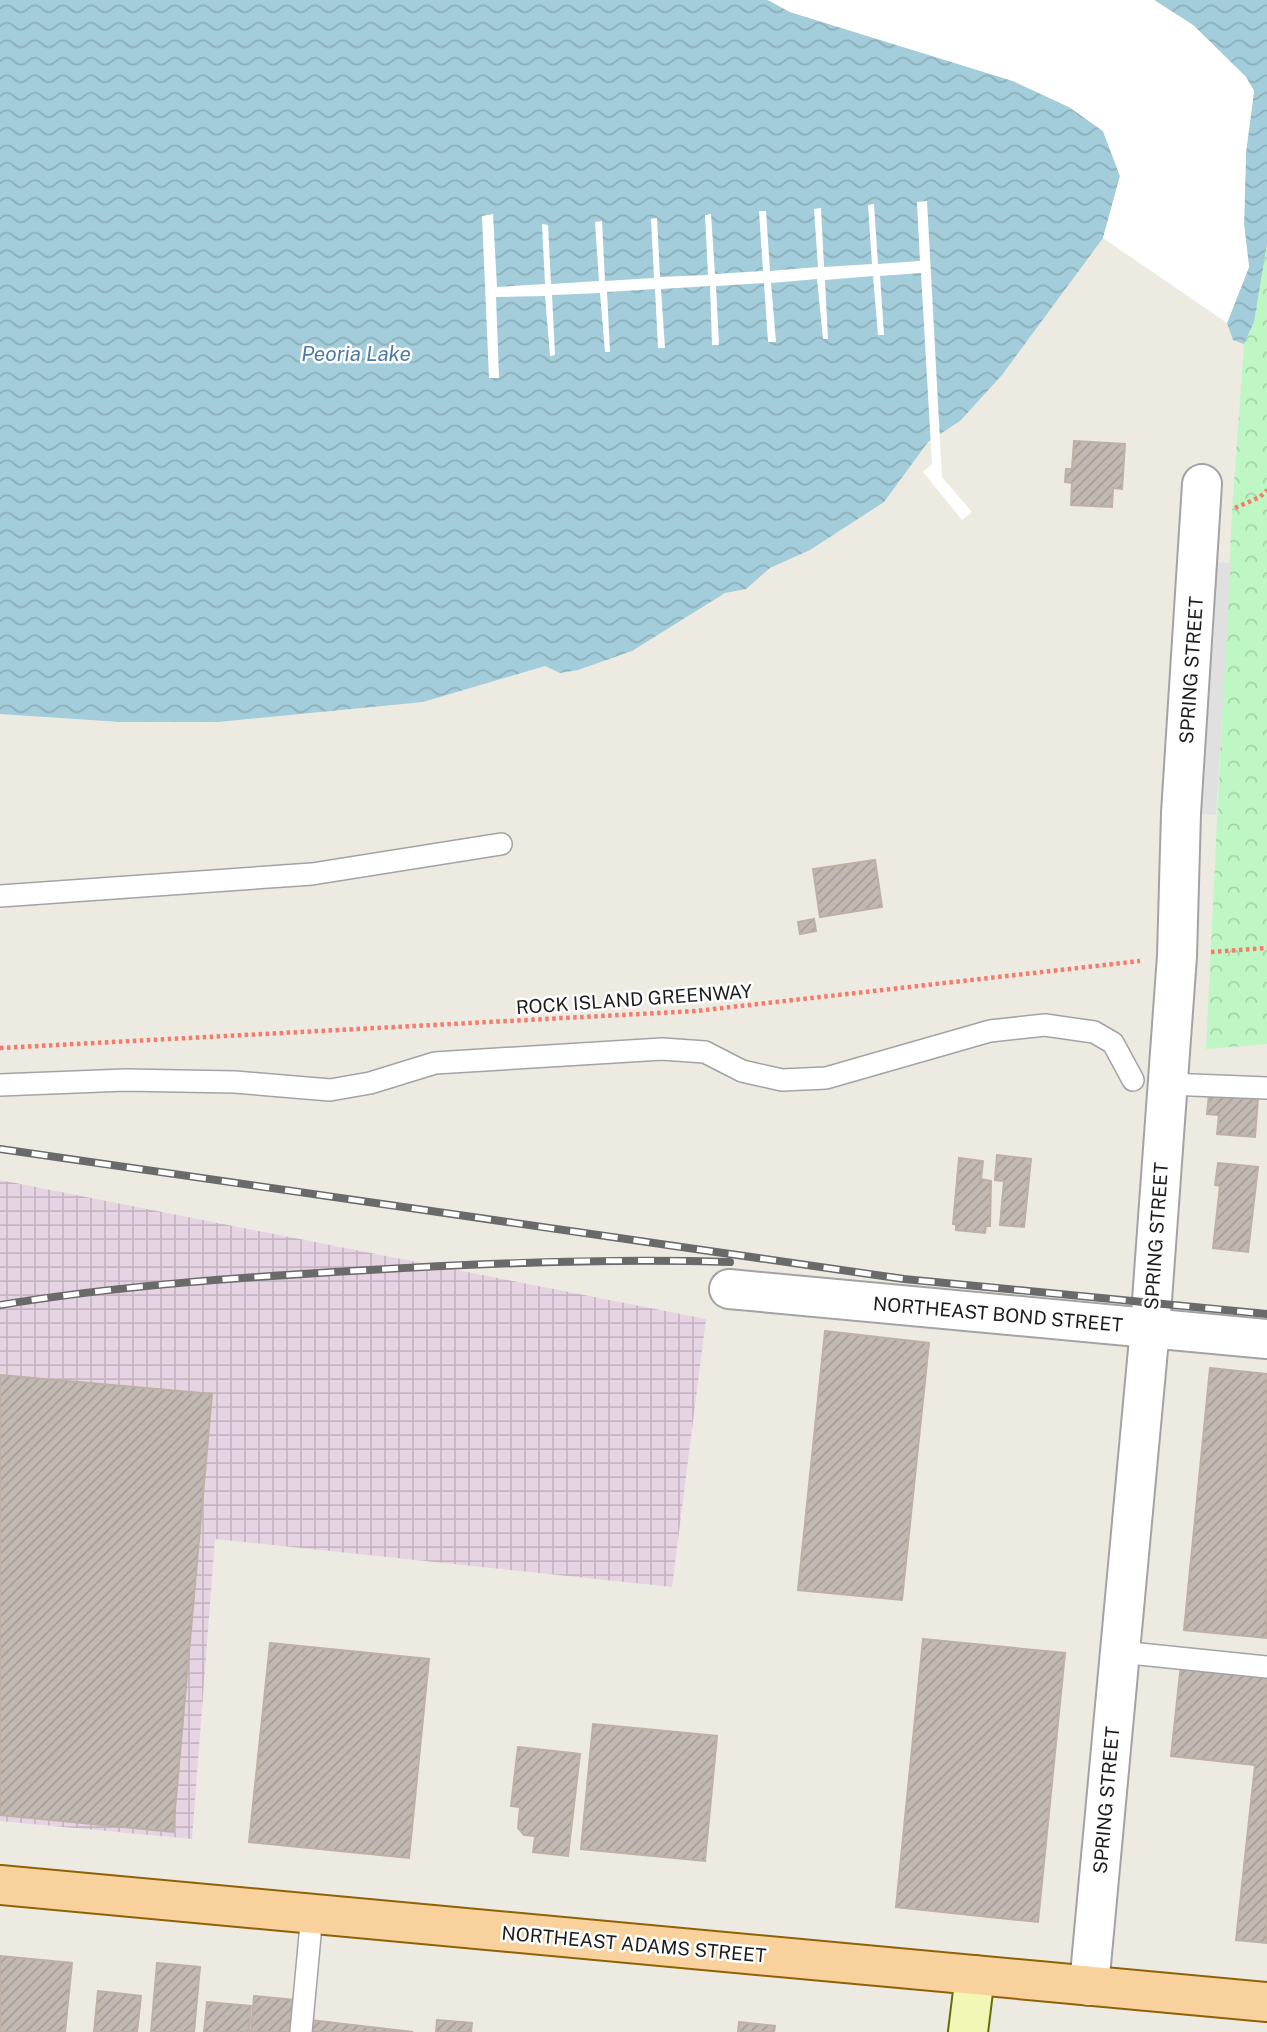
<svg xmlns="http://www.w3.org/2000/svg" width="1267" height="2032" viewBox="0 0 1267 2032" font-family="'Public Sans',sans-serif">
<style>
.industrial{fill:url(#industrial-grid)}
.park{fill:url(#park-crowns)}
.parking{fill:#e0e0e0}
.water{fill:url(#water-waves)}
.pier{fill:#fff}
.building{fill:url(#building-hatch);stroke:#beb0a5;stroke-width:2}
.lines{fill:none;stroke-linecap:round;stroke-linejoin:round}
.lane-casing{stroke:#a3a3a3;stroke-width:24}
.street-casing{stroke:#a3a3a3;stroke-width:42}
.secondary-casing{stroke:#626e08;stroke-width:42}
.primary-casing{stroke:#8f6205;stroke-width:42}
.path{stroke:#f57b6c;stroke-width:4.5;stroke-dasharray:3.5 3.5;stroke-linecap:butt}
.lane{stroke:#fff;stroke-width:21}
.street{stroke:#fff;stroke-width:38}
.secondary{stroke:#f3f7b6;stroke-width:38}
.primary{stroke:#f8d19c;stroke-width:38}
.rail-casing{stroke:#6a6a6a;stroke-width:8}
.rail{stroke:#fff;stroke-width:5;stroke-dasharray:16;stroke-linecap:butt}
.labels{text-anchor:middle;dominant-baseline:central;stroke-width:5;stroke-linejoin:round;paint-order:stroke}
.street-label{font-size:19px;fill:#1c1c1c;stroke:#fff}
.water-label{font-size:21px;font-style:italic;fill:#4c79a8;stroke:#fff}
</style>
<defs>
<pattern id="industrial-grid" width="8" height="8" patternUnits="userSpaceOnUse" patternTransform="scale(1.75)"><rect width="8" height="8" fill="#e6d4e3"/><path d="M0 4h8M4 0v8" fill="none" stroke="#c5b5c2"/></pattern>
<pattern id="park-crowns" width="20" height="18" patternUnits="userSpaceOnUse" patternTransform="scale(1.75)"><rect width="20" height="18" fill="#bff7c4"/><path d="M2 6a3 3 0 1 1 6 0M12 15a3 3 0 1 1 6 0" fill="none" stroke="#a4d3a8"/></pattern>
<pattern id="water-waves" width="16" height="10" patternUnits="userSpaceOnUse" patternTransform="scale(1.75)"><rect width="16" height="10" fill="#a3cdda"/><path d="M0 5q4-4 8 0t8 0" fill="none" stroke="#8cafba"/></pattern>
<pattern id="building-hatch" width="6" height="6" patternUnits="userSpaceOnUse" patternTransform="scale(1.75)"><rect width="6" height="6" fill="#c1b9b2"/><path d="M-1 1l2-2M0 6l6-6M5 7l2-2" fill="none" stroke="#a59e98"/></pattern>
</defs>
<rect width="100%" height="100%" fill="#edeae2"/>
<path class="industrial" d="M0,1180L706,1319L672,1587L215,1539L192,1839L0,1821Z"/>
<path class="park" d="M1267,244V1044L1206,1049L1232,510L1244,344L1254,322Z"/>
<path class="parking" d="M1199,561L1231,563L1216,815L1181,813Z"/>
<g class="water">
<path d="M0,0H768L790,12L1013,81L1069,107L1103,131L1120,176L1103,238L1002,375L960,421L928,442L884,502L810,550L770,568L746,589L725,593L632,651L578,670L560,673L545,666L423,702L217,722H121L0,714Z"/>
<path d="M1154,0H1267V244L1254,322L1244,344L1233,340L1227,323L1249,267L1244,224L1246,152L1254,91L1246,77L1193,25Z"/>
</g>
<g class="pier">
<path d="M768,0H1154L1193,25L1246,77L1254,91L1246,152L1244,224L1249,267L1227,323L1103,238L1120,176L1103,131L1069,107L1013,81L790,12Z"/>
<path d="M927,201L942,477L972,512L962,520L923,472L932,464L921,273L880,276L884,335H878L873,276L825,280L828,339H823L817,279L771,283L776,342H768L764,283L716,286L719,345H712L710,286L661,289L665,348H658L655,289L607,292L610,352H605L600,293L552,295L555,355L550,356L545,296L496,297L499,378H489L482,216L493,214L497,287L545,284L542,224L548,225L551,284L599,281L595,222L602,221L605,281L654,278L651,219L657,218L660,277L708,275L705,215L711,214L715,274L763,271L759,211H766L770,271L818,267L814,209L821,208L824,267L872,264L868,205L874,204L878,264L920,261L917,202Z"/>
</g>
<g class="building">
<path d="M1074,441L1125,444L1122,489L1113,488L1112,507L1071,505L1072,483L1065,482L1066,469H1072Z"/>
<path d="M875,860L882,907L820,917L813,869Z"/>
<path d="M814,919L816,931L800,934L798,922Z"/>
<path d="M1209,1094L1258,1098L1255,1137L1217,1134L1219,1115L1207,1114Z"/>
<path d="M997,1155L1031,1159L1024,1227L1000,1225L1004,1181L995,1180Z"/>
<path d="M959,1158L983,1161L981,1179L991,1181L990,1226H986L985,1233L956,1230V1224H953Z"/>
<path d="M1218,1163L1258,1167L1248,1252L1213,1248L1220,1186L1215,1185Z"/>
<path d="M825,1331L929,1343L902,1600L798,1590Z"/>
<path d="M1210,1368L1267,1374V1638L1184,1630Z"/>
<path d="M0,1375L212,1394L173,1832L0,1815Z"/>
<path d="M923,1639L1065,1653L1038,1922L896,1907Z"/>
<path d="M270,1643L429,1659L409,1858L249,1842Z"/>
<path d="M1181,1664L1267,1673V1943L1236,1940L1255,1765L1171,1756Z"/>
<path d="M593,1724L717,1736L705,1861L581,1849Z"/>
<path d="M518,1747L580,1754L568,1856L533,1852L535,1836L524,1835L518,1828L520,1807L511,1806Z"/>
<path d="M0,1956L72,1963L65,2032H0Z"/>
<path d="M157,1963L200,1967L194,2032H151Z"/>
<path d="M98,1991L141,1996L137,2032H94Z"/>
<path d="M254,1996L295,2000L292,2032H251Z"/>
<path d="M207,2002L251,2006L249,2032H204Z"/>
<path d="M310,2020L413,2032H309Z"/>
<path d="M437,2020L472,2023L471,2032H436Z"/>
<path d="M739,2022L775,2026L774,2032H738Z"/>
</g>
<g class="lines">
<g class="lane-casing">
<g id="lane">
<path d="M0,896L312,874L501,844"/>
<path d="M1168,1084L1267,1088"/>
<path d="M0,1085L125,1080L235,1082L330,1090L370,1083L435,1063L662,1049L705,1052L742,1071L782,1080L826,1078L990,1031L1045,1025L1094,1032L1113,1043L1133,1080"/>
<path d="M1120,1652L1267,1667"/>
<path d="M301,2032L312,1914"/>
</g>
</g>
<g class="street-casing">
<g id="street">
<path d="M729,1289L1267,1339"/>
<path d="M1089,1986L1150,1328L1177,956L1181,813L1202,484"/>
</g>
</g>
<g class="secondary-casing">
<path id="secondary" d="M968,2032L975,1975"/>
</g>
<g class="primary-casing">
<path id="primary" d="M0,1885L1267,2002"/>
</g>
<g class="path">
<path d="M1235,508L1260,497L1267,490"/>
<path d="M1211,952L1267,948"/>
<path d="M0,1048L696,1011L1140,961"/>
</g>
<use href="#lane" class="lane"/>
<use href="#street" class="street"/>
<use href="#secondary" class="secondary"/>
<use href="#primary" class="primary"/>
<g class="rail-casing">
<g id="rail">
<path d="M0,1149L904,1279L1267,1314"/>
<path d="M0,1305C122,1285 246,1277 369,1270C489,1263 610,1258 730,1262"/>
</g>
</g>
<use href="#rail" class="rail"/>
</g>
<g class="labels">
<g class="street-label">
<text transform="translate(1191 670) rotate(-86)">SPRING STREET</text>
<text transform="translate(634 999) rotate(-4)">ROCK ISLAND GREENWAY</text>
<text transform="translate(1156 1236) rotate(-86)">SPRING STREET</text>
<text transform="translate(998 1314) rotate(5)">NORTHEAST BOND STREET</text>
<text transform="translate(1106 1800) rotate(-85)">SPRING STREET</text>
<text transform="translate(634 1944) rotate(5)">NORTHEAST ADAMS STREET</text>
</g>
<g class="water-label">
<text x="356" y="353">Peoria Lake</text>
</g>
</g>
</svg>
